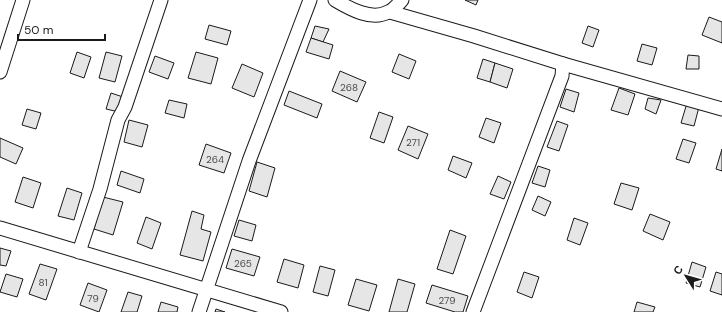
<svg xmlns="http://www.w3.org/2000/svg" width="722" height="312" viewBox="0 0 722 312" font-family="'DM Sans',sans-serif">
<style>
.building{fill:#e6e6e6;stroke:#1a1a1a}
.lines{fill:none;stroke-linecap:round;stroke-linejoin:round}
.minor-casing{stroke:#1a1a1a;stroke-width:15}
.minor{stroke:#fff;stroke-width:13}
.labels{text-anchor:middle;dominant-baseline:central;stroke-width:3;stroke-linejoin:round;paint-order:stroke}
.number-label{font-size:10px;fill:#4d4d4d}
</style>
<rect width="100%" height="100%" fill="#fff"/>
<g class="building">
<path d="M465,0H478L476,5Z"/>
<path d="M709,17L722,22V43L702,35Z"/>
<path d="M209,25L231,31L227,45L205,39Z"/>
<path d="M315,26L329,29L323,42L311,38Z"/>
<path d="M588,26L599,30L593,47L582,43Z"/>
<path d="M311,38L333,45L329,59L306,52Z"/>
<path d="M642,44L657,48L652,65L637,61Z"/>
<path d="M77,52L91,57L84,78L70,73Z"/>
<path d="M106,52L122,56L115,82L99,78Z"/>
<path d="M196,52L218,58L211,84L188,78Z"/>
<path d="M399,54L416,61L409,79L392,72Z"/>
<path d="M688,55L699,56V69H686Z"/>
<path d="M155,56L174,63L168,79L149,72Z"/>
<path d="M483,59L495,63L490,82L477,78Z"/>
<path d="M495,63L513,69L507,88L490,82Z"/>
<path d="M242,64L263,73L254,97L232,88Z"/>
<path d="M340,71L366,82L357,102L332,91Z"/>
<path d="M619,88L635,94L628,115L611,110Z"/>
<path d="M566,89L579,93L574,112L560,107Z"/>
<path d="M289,91L322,104L317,118L284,105Z"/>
<path d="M111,93L123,97L119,112L106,109Z"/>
<path d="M648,98L661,100L656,114L645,109Z"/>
<path d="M169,100L187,104L184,118L165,113Z"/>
<path d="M687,103L699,107L694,126L681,123Z"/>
<path d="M27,109L41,113L36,129L22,125Z"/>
<path d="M379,112L393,117L384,143L370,138Z"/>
<path d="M486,118L501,123L494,143L479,137Z"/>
<path d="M129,120L148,125L142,147L124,142Z"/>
<path d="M557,121L568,125L559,151L547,147Z"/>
<path d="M408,126L428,134L418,159L398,150Z"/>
<path d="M0,138L23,148L16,164L0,157Z"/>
<path d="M683,139L696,143L689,163L676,159Z"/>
<path d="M206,144L231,153L224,173L199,165Z"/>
<path d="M722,149V171L716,169Z"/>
<path d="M453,156L472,163L466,178L448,170Z"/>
<path d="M257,162L275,168L267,197L249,191Z"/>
<path d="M538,166L550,170L545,187L532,183Z"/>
<path d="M121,171L144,179L140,193L117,185Z"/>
<path d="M498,176L511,182L504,199L490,194Z"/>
<path d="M23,177L41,183L33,208L15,202Z"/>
<path d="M621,183L639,188L632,210L614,204Z"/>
<path d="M67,188L82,193L74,220L58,216Z"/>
<path d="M538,196L551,202L545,216L532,210Z"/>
<path d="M103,197L123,202L113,235L94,229Z"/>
<path d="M192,211L204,215L201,229L211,232L203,261L180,255Z"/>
<path d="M650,214L670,222L663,240L643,231Z"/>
<path d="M146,217L161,223L152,249L137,243Z"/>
<path d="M574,218L588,223L580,245L567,240Z"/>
<path d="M239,220L256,225L252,241L234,236Z"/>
<path d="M450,230L466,236L453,274L437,269Z"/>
<path d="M0,248L11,251L6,266L0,265Z"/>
<path d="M232,249L260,257L254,276L226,268Z"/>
<path d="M284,259L304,265L298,288L277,282Z"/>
<path d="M692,262L706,267L700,287L686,283Z"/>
<path d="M40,264L57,269L46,300L29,294Z"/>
<path d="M320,266L335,270L328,296L313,292Z"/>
<path d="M524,272L539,277L532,298L517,292Z"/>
<path d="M716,272L722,274V295L710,291Z"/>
<path d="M6,274L23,279L17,297L0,292Z"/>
<path d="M356,279L377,285L369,311L348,305Z"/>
<path d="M398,279L415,284L407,312H389Z"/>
<path d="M88,283L107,290L99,312L80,305Z"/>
<path d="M432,285L468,296L463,312H455L426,303Z"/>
<path d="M128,292L142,296L137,312H121Z"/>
<path d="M161,302L178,307L177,312H158Z"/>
<path d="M637,302L655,307L653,312H634Z"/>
<path d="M216,309L225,312H215Z"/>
</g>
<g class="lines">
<g class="minor-casing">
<g id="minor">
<path d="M335,0C350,9 372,21 388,12C394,10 398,4 402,0"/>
<path d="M390,12L474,36L563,64L562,76L473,312"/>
<path d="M563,64L722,109"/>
<path d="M0,72L23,0"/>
<path d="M0,228L281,312"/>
<path d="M79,252L100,189L118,120L125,107L161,0"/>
<path d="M199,312L249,161L310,0"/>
</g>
</g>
<use href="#minor" class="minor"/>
</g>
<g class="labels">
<g class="number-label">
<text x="349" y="87">268</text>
<text x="413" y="142">271</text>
<text x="215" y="159">264</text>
<text x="243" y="263">265</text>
<text x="43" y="282">81</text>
<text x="93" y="298">79</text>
<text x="447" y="300">279</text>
</g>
</g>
<g transform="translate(686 276) rotate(307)" stroke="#ffffff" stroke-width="3" paint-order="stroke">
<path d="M0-3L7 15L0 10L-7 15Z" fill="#1a1a1a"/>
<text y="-6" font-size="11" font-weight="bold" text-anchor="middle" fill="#1a1a1a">С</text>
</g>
<path d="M18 34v6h87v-6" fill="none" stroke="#1a1a1a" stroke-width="2"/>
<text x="24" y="34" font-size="12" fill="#1a1a1a" stroke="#ffffff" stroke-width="3" paint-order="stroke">50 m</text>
</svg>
